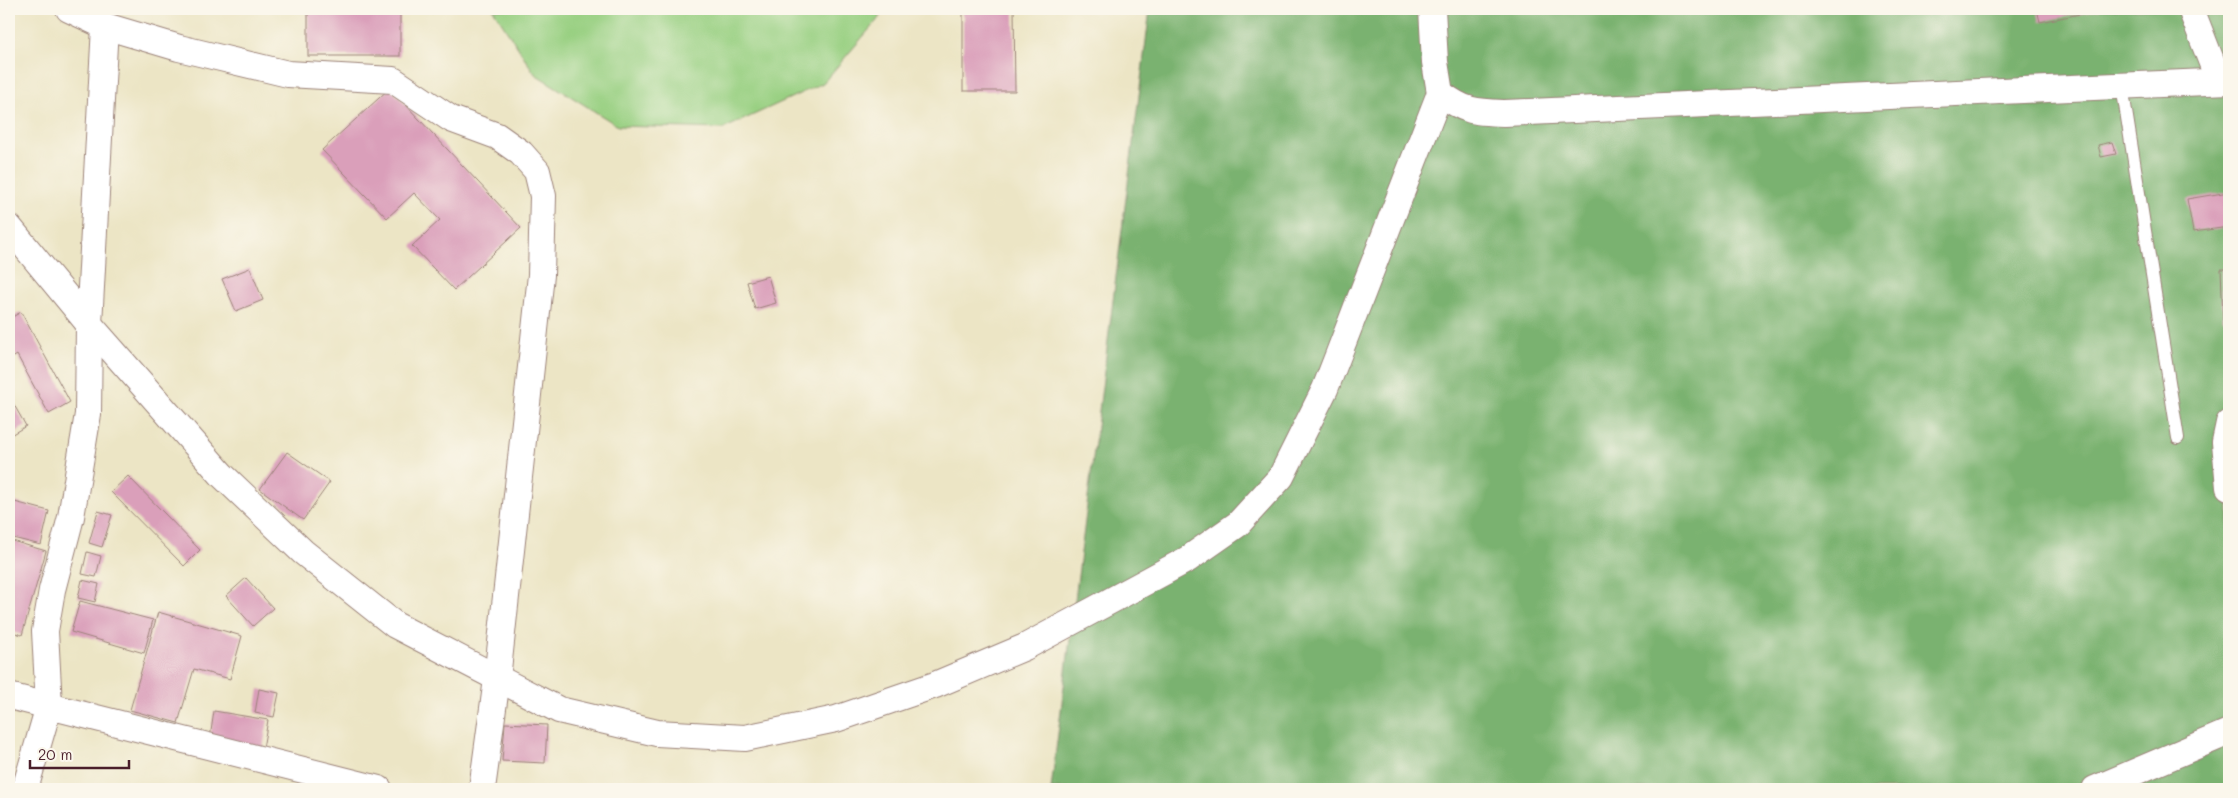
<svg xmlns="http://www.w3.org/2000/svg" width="2238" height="798" viewBox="0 0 2238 798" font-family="Mali,sans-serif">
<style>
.green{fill:#99d082;stroke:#727856}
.forest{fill:#7ab270;stroke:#62684e}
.building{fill:#da9fba}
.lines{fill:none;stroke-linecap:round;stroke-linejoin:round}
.service-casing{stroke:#9b8278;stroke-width:14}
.minor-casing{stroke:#9b8278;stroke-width:28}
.service{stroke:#fff;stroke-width:12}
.minor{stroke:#fff;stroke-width:26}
</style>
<rect width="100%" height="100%" fill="#fbf7ec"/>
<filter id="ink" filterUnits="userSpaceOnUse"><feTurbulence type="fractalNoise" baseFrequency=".02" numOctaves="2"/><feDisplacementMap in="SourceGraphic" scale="10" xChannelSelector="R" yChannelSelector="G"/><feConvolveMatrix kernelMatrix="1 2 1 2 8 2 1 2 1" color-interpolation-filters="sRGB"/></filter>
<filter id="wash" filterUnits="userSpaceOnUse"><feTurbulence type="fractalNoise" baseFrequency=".0096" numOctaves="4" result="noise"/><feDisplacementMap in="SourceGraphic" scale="20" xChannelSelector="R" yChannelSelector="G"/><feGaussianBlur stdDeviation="1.12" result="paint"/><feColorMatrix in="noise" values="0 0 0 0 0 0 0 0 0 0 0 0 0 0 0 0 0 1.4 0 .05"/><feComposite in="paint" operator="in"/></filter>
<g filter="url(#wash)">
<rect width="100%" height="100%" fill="#ece5c5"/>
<path class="green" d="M493,9H887L823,83L723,129L618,126L535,74Z"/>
<path class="forest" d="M1150,9H2229V789H1051Z"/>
<g id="blocks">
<g class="building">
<rect x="308" y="9" width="92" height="47"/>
<path d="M963,9H1014L1015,91H963Z"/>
<path d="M2037,9H2100V10L2040,22Z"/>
<path d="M390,88L521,228L454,290L412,246L440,220L414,193L387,218L322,150Z"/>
<path d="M2112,142L2116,154L2101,157L2098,145Z"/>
<path d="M2229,192V227L2193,232L2187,199Z"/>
<path d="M250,268L263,300L236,311L222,279Z"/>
<path d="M2221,269H2229V320H2223Z"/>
<path d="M768,276L776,303L755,309L747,282Z"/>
<path d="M21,312L70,402L49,414L17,355L9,360V319Z"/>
<path d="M9,396L26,426L9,436Z"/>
<path d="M287,452L330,482L303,520L260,489Z"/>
<path d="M128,476L200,550L184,566L111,492Z"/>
<path d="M11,501L49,511L41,545L9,537V509Z"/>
<path d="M98,511L112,515L102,547L89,543Z"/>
<path d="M9,540L46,551L22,635L9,631Z"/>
<path d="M87,552L101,556L96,577L82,574Z"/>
<path d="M246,578L273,608L253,626L226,596Z"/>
<path d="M82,580L99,584L95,602L78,598Z"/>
<path d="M80,601L153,620L144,653L71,632Z"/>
<path d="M158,612L242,636L230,679L194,669L178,723L130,710Z"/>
<path d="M259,689L279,693L274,717L255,713Z"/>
<path d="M214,711L268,720L262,754L209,745Z"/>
<path d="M505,723L547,725L545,763L502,761Z"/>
</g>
</g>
</g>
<g filter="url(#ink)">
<use href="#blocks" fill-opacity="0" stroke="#9b8278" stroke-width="1"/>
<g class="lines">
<g class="service-casing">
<path id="service" d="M2122,86L2178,438"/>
</g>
<g class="minor-casing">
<g id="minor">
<path d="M69,9L105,26L179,48L288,74L393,80L451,119L497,136L521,153L537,171L543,196L541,275L497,679L482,789"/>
<path d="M1432,9L1435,62L1440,93C1465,112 1475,112 1505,113L2229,81"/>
<path d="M2191,9L2219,81"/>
<path d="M9,227L89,324L222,475L303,552L395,625L559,710L657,733L745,738L836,719L935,685L1025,647L1188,559L1238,524L1281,477L1325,389L1440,93"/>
<path d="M2229,423L2225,442L2229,487"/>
<path d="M9,696L379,789"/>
<path d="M25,789L49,706L45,631L52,590L71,517L88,414L89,324L105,26"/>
<path d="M2095,789L2229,732"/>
</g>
</g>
<use href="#service" class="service"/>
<use href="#minor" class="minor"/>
</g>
</g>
<rect width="2238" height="798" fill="none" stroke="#fbf7ec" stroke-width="30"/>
<path d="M30 760v8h99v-8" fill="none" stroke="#4a1f2b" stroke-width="2.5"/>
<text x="38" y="760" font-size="15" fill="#4a1f2b" stroke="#fbf7ec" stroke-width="4" paint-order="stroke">20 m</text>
</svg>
